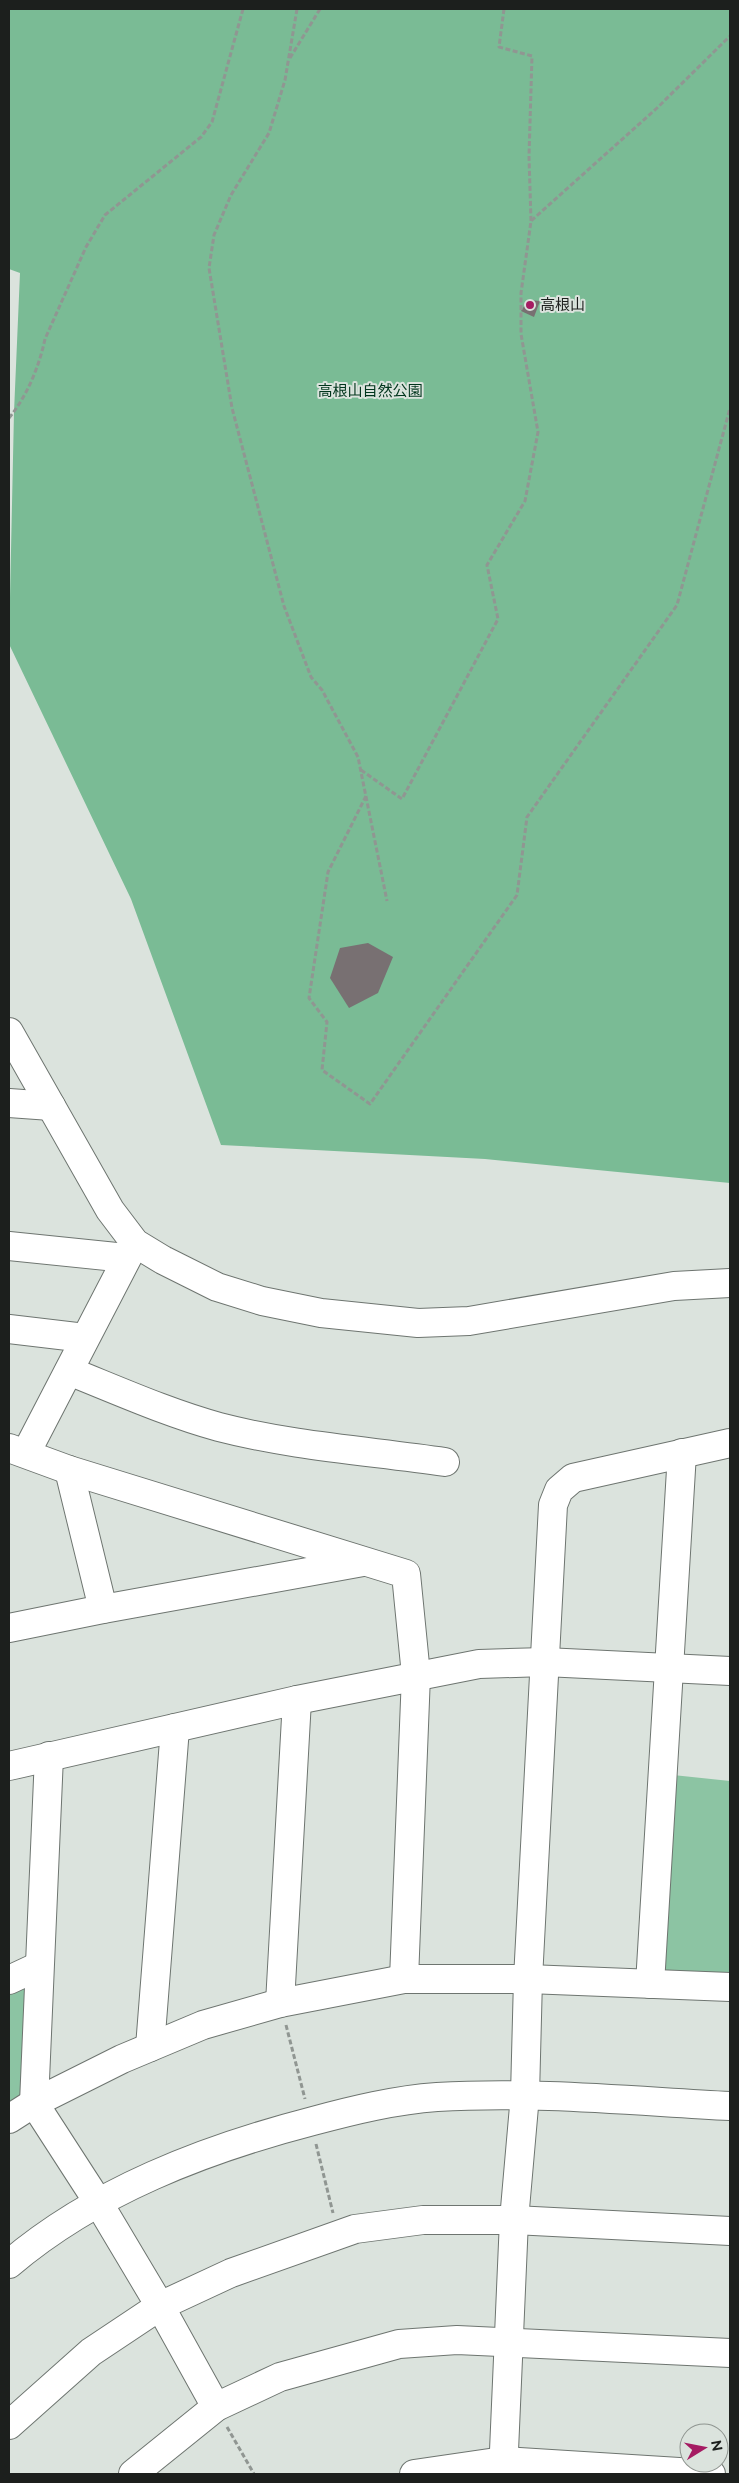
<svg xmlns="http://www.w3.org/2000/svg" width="739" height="2483" viewBox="0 0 739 2483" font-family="Raleway,'Noto Sans JP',sans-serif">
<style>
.green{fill:#8cc4a3}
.forest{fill:#7abb95}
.building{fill:#787072}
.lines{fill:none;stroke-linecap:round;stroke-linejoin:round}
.minor-casing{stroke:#6e7570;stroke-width:30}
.path{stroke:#909692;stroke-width:3;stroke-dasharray:5 2.5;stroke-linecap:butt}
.minor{stroke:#fff;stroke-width:28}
.poi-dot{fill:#a51b62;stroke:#dbe3dd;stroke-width:2}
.labels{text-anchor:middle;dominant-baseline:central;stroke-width:4;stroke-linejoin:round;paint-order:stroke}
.poi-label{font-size:15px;fill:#1c1f1d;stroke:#dbe3dd;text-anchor:start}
.park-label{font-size:15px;fill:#00351c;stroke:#dbe3dd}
</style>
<rect width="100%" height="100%" fill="#dbe3dd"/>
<g class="green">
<path d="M673,1775L730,1781V1977L665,1976Z"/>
<path d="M28,1980L23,2100L9,2109V1987Z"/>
</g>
<path class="forest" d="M9,9H730V1183L485,1159L221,1145L131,899L9,644L14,412L20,273L9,269Z"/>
<g class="building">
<path d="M528,300L540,301L534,317L521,311Z"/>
<path d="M368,943L393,957L378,993L349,1008L330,978L340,948Z"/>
</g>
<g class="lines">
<g class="minor-casing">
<g id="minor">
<path d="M9,1032L110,1210L135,1243L163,1260L217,1287L262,1301L321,1313L418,1323L469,1321L674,1286L730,1283"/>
<path d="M9,1103L51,1106"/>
<path d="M9,1246L126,1258"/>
<path d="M9,1329L85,1338"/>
<path d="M69,1371C119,1391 168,1413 219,1427C292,1446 370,1451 445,1462"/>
<path d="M9,1448L69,1470L406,1574L416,1675L404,1979"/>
<path d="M26,1453L135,1243"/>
<path d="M69,1470L103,1609"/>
<path d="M9,1628L103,1609L363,1562"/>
<path d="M49,1756L34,2103L98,2202L160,2306L216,2407"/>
<path d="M9,1766L297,1700L479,1664L545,1662L730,1671"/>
<path d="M9,1980L39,1966"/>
<path d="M650,1984L682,1453"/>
<path d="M280,2003L297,1700"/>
<path d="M150,2047L175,1728"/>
<path d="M9,2119L34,2103L122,2059L203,2025L280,2003L404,1979H528L730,1987"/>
<path d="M9,2264C95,2191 205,2149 313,2121C354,2110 395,2100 437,2097C534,2091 633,2101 730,2106"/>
<path d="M9,2425L91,2352L160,2306L231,2273L355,2229L423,2220H514L730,2231"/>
<path d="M133,2474L216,2407L280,2377L399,2344L457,2340L730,2353"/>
<path d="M414,2474L503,2461L711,2474"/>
<path d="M503,2474L514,2220L525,2095L528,1979L553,1505L559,1490L573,1478L730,1443"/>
</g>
</g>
<g class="path">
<path d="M297,9L285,80L269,133L231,195L214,235L209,268L232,408L284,606L311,677L322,690L358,757L387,901"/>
<path d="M504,9L499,47L532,56L529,156L531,221"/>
<path d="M290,58L320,9"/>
<path d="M9,418C27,396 39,367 45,339L86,247L105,215L201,137L212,122L243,9"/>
<path d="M361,770L402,799L498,619L487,565L525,501L538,432L521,334V293L531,221L657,108L730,36"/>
<path d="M366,796L328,872L309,998L327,1022L322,1070L370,1104L517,895L527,817L677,605L730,408"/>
<path d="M286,2025L305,2099"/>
<path d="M316,2144L333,2213"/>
<path d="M227,2427L254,2474"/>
</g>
<use href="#minor" class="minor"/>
</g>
<circle class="poi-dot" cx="530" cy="305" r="5"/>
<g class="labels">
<g class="poi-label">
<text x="540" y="305">高根山</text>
</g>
<g class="park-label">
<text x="370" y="391">高根山自然公園</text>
</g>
</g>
<rect width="739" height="2483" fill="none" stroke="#1c1f1d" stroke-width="20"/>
<g transform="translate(704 2448) rotate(80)"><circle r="24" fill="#dbe3dd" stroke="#8f9590"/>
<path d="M0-4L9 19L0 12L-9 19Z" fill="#a51b62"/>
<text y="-8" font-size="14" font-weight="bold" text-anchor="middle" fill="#1c1f1d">N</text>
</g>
</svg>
